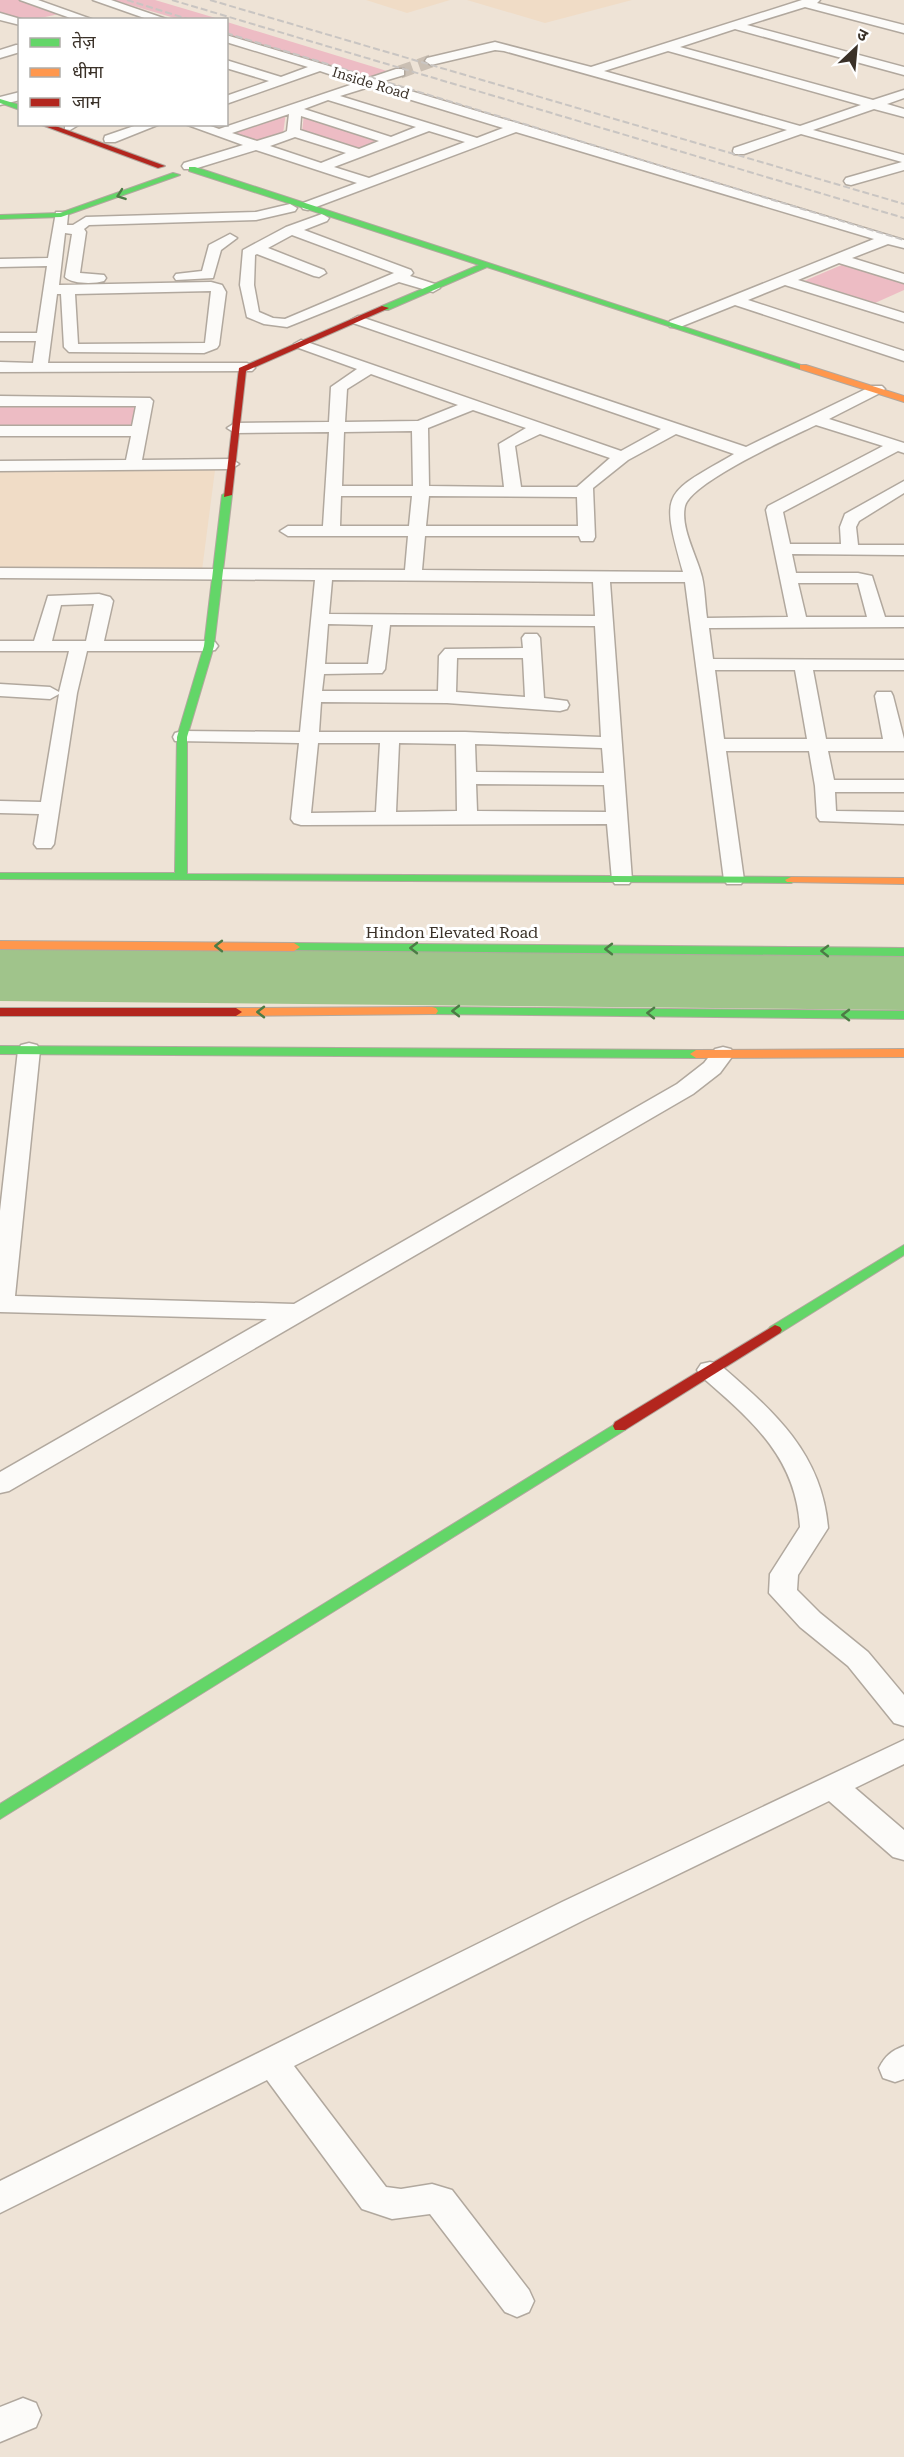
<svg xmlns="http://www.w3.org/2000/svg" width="904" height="2457" viewBox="0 0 904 2457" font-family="'Roboto Serif','Noto Sans Devanagari',serif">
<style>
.built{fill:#f0dcc6}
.green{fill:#edbcc4}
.water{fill:#a0c48b}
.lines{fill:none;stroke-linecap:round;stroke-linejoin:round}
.street-tunnel{stroke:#cabfb3;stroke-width:13;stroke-dasharray:13 7;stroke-linecap:butt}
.street-casing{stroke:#b1a89e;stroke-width:3}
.fast-casing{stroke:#b1a89e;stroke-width:2}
.slow-casing{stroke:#b1a89e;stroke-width:2}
.jam-casing{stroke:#b1a89e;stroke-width:2}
.street{fill:#fcfbf9;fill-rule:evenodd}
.fast{fill:#63d668;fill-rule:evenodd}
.slow{fill:#ff974d;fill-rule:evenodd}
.jam{fill:#b3261e;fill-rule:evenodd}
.rail{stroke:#c9c5c2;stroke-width:2;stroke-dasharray:7 3;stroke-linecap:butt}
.oneway{stroke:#4c7b45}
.labels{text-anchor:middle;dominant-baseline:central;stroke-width:6;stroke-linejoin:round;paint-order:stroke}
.far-street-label{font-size:14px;fill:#3a3128;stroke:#fff}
.street-label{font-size:16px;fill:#3a3128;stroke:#fff}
</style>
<rect width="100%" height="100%" fill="#eee3d6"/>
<g class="built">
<path d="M366,0H450L407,13Z"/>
<path d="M467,0H632L545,23Z"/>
<path d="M0,470H215L201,578H0Z"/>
</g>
<g class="green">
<path d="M0,0H19L62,13C39,20 23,20 0,14Z"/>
<path d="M113,0H155L219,19H178Z"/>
<path d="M226,22H227L387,71L370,77L227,34Z"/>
<path d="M286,112L283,134L257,143L226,134Z"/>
<path d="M304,114L385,140L357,150L302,132Z"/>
<path d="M844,264L904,283V290L875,303L804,281Z"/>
<path d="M0,404L139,405L133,429L0,428Z"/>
</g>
<path class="water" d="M0,944L904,947V1010L0,1001Z"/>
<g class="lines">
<path class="street-tunnel" d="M400,72L431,61"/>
<g class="street-casing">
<g id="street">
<path d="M20,0H38L94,20H76Z"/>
<path d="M93,0H111L169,20H150Z"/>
<path d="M802,0H820L817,3L904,25V33L805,7L747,25L904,67V75L735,29L680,47L873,100L904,90V98L887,104L904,109V117L874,109L813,130L904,155V170L851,185L846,184L844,181L846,178L902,162L801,134L744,154H734L733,151L734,148L787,130L504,51L495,50L431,65L425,61L427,58L495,42L591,67ZM668,51L861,105L800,126L604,71Z"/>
<path d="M0,13L24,20H20V25L0,20Z"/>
<path d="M226,35L369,78L396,69H404V75L381,82L904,240V248L888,244L852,258L904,274V283L839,263L798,280L904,313V322L785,285L748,300L904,351V361L735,305L680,327H670L668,324L670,321L874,239L516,132L308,210L303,209L301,206L303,203L357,183L256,150L194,169H184L182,166L184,163L243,145L185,124H205L219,129L356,83L320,71L226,104V96L269,81L226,68V60L281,77L308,67L226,42ZM369,87L503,128L477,138L340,96ZM328,100L416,127L391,137L304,109ZM289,114L287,131L283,133L257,141L232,133ZM301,116L379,141L359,149L300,130ZM429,131L465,142L369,178L334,167ZM295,137L346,153L321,163L270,146Z"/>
<path d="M16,45H20V52L0,58V50Z"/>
<path d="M20,92V100L0,105V97Z"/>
<path d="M65,124H80L70,130L65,129Z"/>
<path d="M140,124H160L115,142H105L104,139L105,136Z"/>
<path d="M290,204L297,208L295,211L256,220L89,225L84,229L86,232L80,273L104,275L106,278L104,281C94,284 72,284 65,277L72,234L65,233L59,285L211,282L222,285L226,292L219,345L217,348L204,353L69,352L64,347L61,294H57L48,363H247L255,368L252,371L0,372V362L33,363L36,341H0V333H37L47,266L0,267V259L48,258L56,212H66L68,215L67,225H73L86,217L256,212ZM211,291L205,343L78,344L75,294Z"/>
<path d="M322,214L329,218L327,221L304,230L411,270L413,273L410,276L438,285L440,288L433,292L399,282L287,327L264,324L247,317L240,285L243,250L286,227ZM292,235L394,273L285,319L273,318L259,312L254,285L255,255L257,254L314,276L319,277L326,273L324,270L268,248Z"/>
<path d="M230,234L237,238L221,250L213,278L176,280L174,277L176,274L202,271L209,245Z"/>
<path d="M358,316L746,447L872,386H882L885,389L882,392L829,419L904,443V453L898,451L783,512L790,544H841L840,527L845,514L904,481V493L859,521L856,527L858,545H904V555L792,554L796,573H858L872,576L885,617H904V627L709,628L713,659L904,660V670H813L826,739H883L875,696L877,692H891L893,696L904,739V751H828L834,780H904V792H835L836,811L904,812V824L820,821L817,817L815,786L809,751H726L744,880L741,884H727L724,880L685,582H610L632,880L629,884H615L612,880L607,824L301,825L294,823L291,819L299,743L175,741L173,737L175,733L182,731L300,732L315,580L0,578V568L405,570L408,536H288L280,531L288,526H323L329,432L235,433L227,428L235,423L329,422L331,387L357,369L296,347L294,344L301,340L621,451L661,429L353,323L351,320ZM371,374L458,405L418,421L345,422L347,389ZM473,410L526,428L499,444L504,487L429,486L428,428ZM816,425L883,446L768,506L766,510L788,617L707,618C705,604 705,590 702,577C697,556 680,528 685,506C691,482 791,437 816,425ZM412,431L413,486H342L344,432ZM540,434L610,458L577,487H521L515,446ZM676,434L734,454C663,495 660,490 683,572L422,570L425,536H579L581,541H593L595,537L593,488L628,460ZM341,496H412L409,526H340ZM429,496L577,497L578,526H426ZM332,580L593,582L595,616L329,614ZM798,583H858L867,617H806ZM328,624L373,625L368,664H325ZM390,625L595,626L601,737L465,732H319L321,702L447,703L560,711L567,709L569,705L567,701L544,698L540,638L537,634H525L522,638L523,648L445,649L439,656L438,691H322L324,674L382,673L385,669ZM457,658H523L525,697L456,692ZM715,670H795L807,739H724ZM318,743H380L376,812L311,813ZM399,743L456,744L457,811L396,812ZM475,744L602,748L604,773L476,772ZM476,784L604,785L606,812L477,811Z"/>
<path d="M0,396L150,398L153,401L142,460L231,459L239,464L231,469L0,471V461L126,460L131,436H0V426H132L136,406H0Z"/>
<path d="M99,594L110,597L113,601L104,641H209L215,642L218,646L215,650L209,651H87L77,693L54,844L51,848H37L34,844L39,814L0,813V801L41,802L59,694L50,699L0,696V684L50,687L59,692L69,651H0V641H34L48,596ZM94,604L86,641H52L61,605Z"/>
<path d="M29,1043L37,1045L40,1050L15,1296L294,1304L677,1084L704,1063L715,1049L723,1047L731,1049L734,1054L720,1073L693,1094L9,1491L0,1493V1472L267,1319L0,1312V1211L18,1050L21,1045Z"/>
<path d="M710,1362L719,1364C772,1410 822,1452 828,1528L798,1575L797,1590L820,1613L868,1652L904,1695V1726L894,1723L848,1666L800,1627L769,1593L770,1574L800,1527C796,1456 750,1419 701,1376L697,1370L701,1364Z"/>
<path d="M904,1740V1764L855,1788L904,1830V1860L893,1857L829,1801L584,1920L294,2066L386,2187L401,2189L432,2184L452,2190L529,2290L534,2301L529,2312L517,2317L505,2312L430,2214L392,2219L362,2209L267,2080L0,2213V2181L562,1902Z"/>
<path d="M904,2046V2079L895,2082L883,2078L879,2068C885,2056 891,2051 904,2046Z"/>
<path d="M23,2398L36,2403L41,2415L36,2427L0,2442V2407Z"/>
</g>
</g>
<g class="fast-casing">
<g id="fast">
<path d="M0,99L20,105V110L0,103Z"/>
<path d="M189,167H195L807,367L800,369L487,267L388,310H382V306L479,265L189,171Z"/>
<path d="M173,173L180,175L61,217L0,219V215L60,213Z"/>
<path d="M227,492L232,495L214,646L187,737V874L791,877L797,880L791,883L0,879V873H175L177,737L204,646L222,495Z"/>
<path d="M294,943L904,948V956L290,950L288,947Z"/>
<path d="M432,1007L904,1011V1019L428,1014L426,1011L428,1008Z"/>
<path d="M0,1046L696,1050L702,1054L696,1058L0,1054Z"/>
<path d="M904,1245V1255L780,1333H770L768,1330L770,1327Z"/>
<path d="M620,1421L625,1422L627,1426L625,1430L0,1819V1804Z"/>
</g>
</g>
<g class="slow-casing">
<g id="slow">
<path d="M800,365H806L904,396V402L800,369Z"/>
<path d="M791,877L904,878V884L787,882L785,880Z"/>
<path d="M0,941L294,943L300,947L294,951L0,949Z"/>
<path d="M432,1007L436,1008L438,1011L436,1014L236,1016L230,1012L236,1008Z"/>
<path d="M904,1049V1057L696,1058L690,1054L696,1050Z"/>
</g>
</g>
<g class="jam-casing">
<g id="jam">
<path d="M39,124H50L165,166L158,168Z"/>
<path d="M382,306L389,308L246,371L232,495L224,497L239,368Z"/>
<path d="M0,1008H236L242,1012L236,1016H0Z"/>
<path d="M775,1325L780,1327L782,1330L780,1333L625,1430H615L613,1426L615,1422Z"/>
</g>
</g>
<use href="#street" class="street"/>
<use href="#fast" class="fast"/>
<use href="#slow" class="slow"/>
<use href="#jam" class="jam"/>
<g class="rail">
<path d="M127,0L191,20"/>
<path d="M172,0L904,218"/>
<path d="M210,0L904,204"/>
<path d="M226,33L904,240"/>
</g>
</g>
<defs><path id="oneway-chevron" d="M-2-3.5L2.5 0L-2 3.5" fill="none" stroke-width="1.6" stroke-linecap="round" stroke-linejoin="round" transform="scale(1.5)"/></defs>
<g class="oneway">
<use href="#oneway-chevron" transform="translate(121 195) rotate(160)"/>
<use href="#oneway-chevron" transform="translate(219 946) rotate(-180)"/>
<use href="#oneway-chevron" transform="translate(414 948) rotate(-180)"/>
<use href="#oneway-chevron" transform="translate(609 949) rotate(-180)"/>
<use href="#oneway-chevron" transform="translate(825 951) rotate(-179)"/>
<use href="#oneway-chevron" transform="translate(456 1011) rotate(180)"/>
<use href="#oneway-chevron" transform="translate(261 1012) rotate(180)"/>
<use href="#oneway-chevron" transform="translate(651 1013) rotate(-179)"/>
<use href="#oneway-chevron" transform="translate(846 1015) rotate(-180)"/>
</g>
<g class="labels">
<g class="far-street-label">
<text transform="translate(371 83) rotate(17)">Inside Road</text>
</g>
<g class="street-label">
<text x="452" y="932">Hindon Elevated Road</text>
</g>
</g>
<rect x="18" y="18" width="210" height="108" fill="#ffffff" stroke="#b0ada9" stroke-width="1.5"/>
<rect x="30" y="38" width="30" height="9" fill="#63d668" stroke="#b0ada9" stroke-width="1.5"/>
<text x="72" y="48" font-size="18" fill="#3a3128">तेज़</text>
<rect x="30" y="68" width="30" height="9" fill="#ff974d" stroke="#b0ada9" stroke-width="1.5"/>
<text x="72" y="78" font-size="18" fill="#3a3128">धीमा</text>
<rect x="30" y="98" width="30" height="9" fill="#b3261e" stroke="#b0ada9" stroke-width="1.5"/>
<text x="72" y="108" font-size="18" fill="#3a3128">जाम</text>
<g transform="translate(856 48) rotate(26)" stroke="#ffffff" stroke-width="4.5" paint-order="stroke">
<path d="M0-4.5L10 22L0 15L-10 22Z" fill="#3a3128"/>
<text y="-9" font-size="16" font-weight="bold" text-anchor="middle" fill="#3a3128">उ</text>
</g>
</svg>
